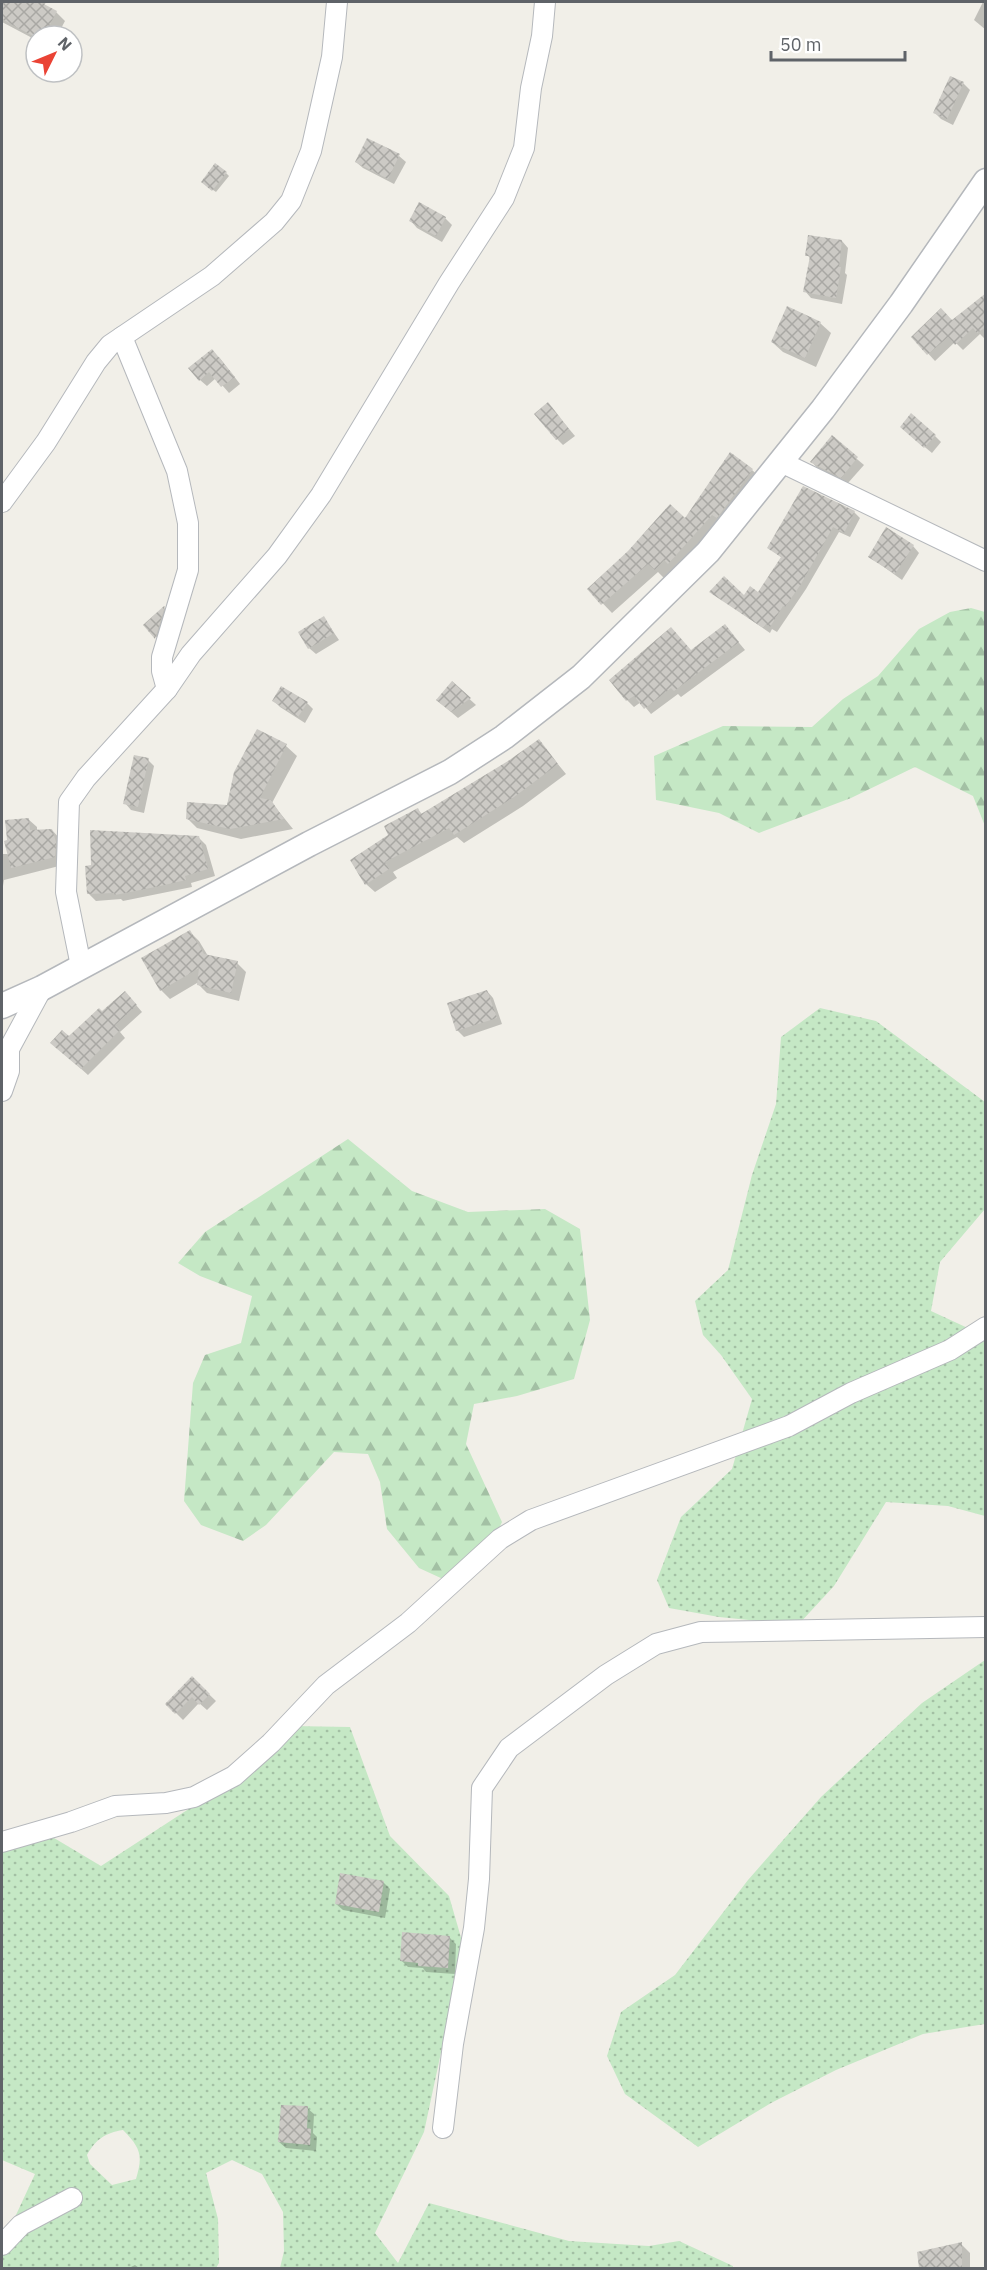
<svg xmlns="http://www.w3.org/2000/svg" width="987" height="2270" viewBox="0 0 987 2270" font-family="'IBM Plex Sans',sans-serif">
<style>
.grass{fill:url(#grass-dots);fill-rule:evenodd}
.forest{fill:url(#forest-firs)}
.shadow{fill:#0003}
.building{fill:url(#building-cross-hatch)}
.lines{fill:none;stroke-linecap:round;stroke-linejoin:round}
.minor-casing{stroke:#b5b8bc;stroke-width:22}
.tertiary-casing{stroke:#b5b8bc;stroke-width:27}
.minor{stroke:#fff;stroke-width:20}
.tertiary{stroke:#fff;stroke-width:24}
</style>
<defs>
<pattern id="grass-dots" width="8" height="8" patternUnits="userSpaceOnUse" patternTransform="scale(1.5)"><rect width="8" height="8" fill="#c5e8c5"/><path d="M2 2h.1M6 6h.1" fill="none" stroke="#a3c0a4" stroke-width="1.8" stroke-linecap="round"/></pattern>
<pattern id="forest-firs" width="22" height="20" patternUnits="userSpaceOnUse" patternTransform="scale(1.5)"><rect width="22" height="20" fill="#c5e8c5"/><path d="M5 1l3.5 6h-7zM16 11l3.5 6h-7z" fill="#a3c0a4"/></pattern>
<pattern id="building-cross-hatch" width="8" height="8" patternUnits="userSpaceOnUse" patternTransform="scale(1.5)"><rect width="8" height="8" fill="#cccac5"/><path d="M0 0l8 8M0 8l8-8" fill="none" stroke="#a9a8a4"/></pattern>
</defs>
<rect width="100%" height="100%" fill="#f1efe8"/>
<g class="grass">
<path d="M820,1008L876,1021L985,1102V1209L940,1262L931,1311L985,1336V1516L948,1506L886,1502L834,1586L798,1625L719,1617L669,1608L657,1580L681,1517L732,1469L752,1399L721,1355L703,1335L695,1301L728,1270L752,1175L776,1104L781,1037Z"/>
<path d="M985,1660V2024L923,2034L836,2070L771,2103L698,2147L625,2094L607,2056L621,2012L675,1975L748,1880L821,1797L922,1703Z"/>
<path d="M293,1726L350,1727L390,1836L449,1896L473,1979L443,2043L424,2132L375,2233L398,2263L429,2203L569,2241L649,2246L679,2241L733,2266V2268H280L284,2251L283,2212L262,2174L232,2160L206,2173L218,2219L219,2263L216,2268H2V2237L9,2230L35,2174L2,2160V1848L39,1829L101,1866L241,1775ZM123,2130C141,2148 143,2156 136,2179L112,2185L90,2164L87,2155C96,2139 105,2133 123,2130Z"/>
</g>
<g class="forest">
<path d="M971,608L985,612V826L973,796L915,767L851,798L759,833L719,813L656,800L654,756L723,726L812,727L843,699L878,676L919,629L950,612Z"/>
<path d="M348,1139L412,1191L468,1212L545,1209L580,1229L590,1320L574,1379L517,1396L474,1404L466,1444L502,1522L480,1569L456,1585L419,1568L387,1529L380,1482L368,1454L334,1452L266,1525L243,1541L201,1525L184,1501L193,1383L205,1355L241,1343L252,1296L200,1276L178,1263L205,1232Z"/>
</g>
<g class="shadow">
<path d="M2,2H46L44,6L56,12L65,21L57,36H36V40L2,22Z"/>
<path d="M983,2H986V30L974,20Z"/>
<path d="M963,83L970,90L953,125L941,119L934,112Z"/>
<path d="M368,140L399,156L406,162L394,184L363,168L356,162Z"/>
<path d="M226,173L229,176L216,192L206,185Z"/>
<path d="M420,204L445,218L452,225L442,242L417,228L411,221Z"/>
<path d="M842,241L848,248L845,273L847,275L842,304L811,298L805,291L811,259L807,255Z"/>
<path d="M986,295L985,339L980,334L963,350L955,342L935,361L913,337L952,322Z"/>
<path d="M788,308L820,323L831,333L816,367L783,352L772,342Z"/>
<path d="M219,357L240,384L229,393L216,378L207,386L200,380Z"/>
<path d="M554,411L575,436L563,445L557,439Z"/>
<path d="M908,433L935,436L941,442L932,453Z"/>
<path d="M832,438L864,465L848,483L818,469L812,462Z"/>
<path d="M752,470L762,479L679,572L674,568L665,579L658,572L612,613L589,589L629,552L685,520Z"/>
<path d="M854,512L860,518L850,537L839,532L806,589L777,632L772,629L770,633L711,592L745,597L758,594L782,558L768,547Z"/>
<path d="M913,546L919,553L902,580L870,557Z"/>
<path d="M164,608L170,614L162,643L145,625Z"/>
<path d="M324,618L339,640L316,654L309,648Z"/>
<path d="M725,626L745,650L681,697L678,694L651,714L641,702L634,707L627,700Z"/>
<path d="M452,683L476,705L458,718L444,706Z"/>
<path d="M274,701L307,703L313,709L305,723L280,707Z"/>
<path d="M258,731L286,746L297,756L272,803L293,829L241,839L197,828L187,818L228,806Z"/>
<path d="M539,741L566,774L523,806L464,843L457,837L393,872L397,878L375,892L366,884L390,835L418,810L423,815L509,762Z"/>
<path d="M148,760L154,766L144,813L131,810L125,803Z"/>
<path d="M28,819L37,827V831L52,830L60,839L63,865L4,880L3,886H2V854H9Z"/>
<path d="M198,837L206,845L215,876L191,883L192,887L123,901L121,899L96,901L89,894Z"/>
<path d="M190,932L199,941L208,956L237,963L246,972L239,1001L207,993L197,983L170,999L161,990Z"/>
<path d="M487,991L493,998L502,1024L464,1037L457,1030Z"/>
<path d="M131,999L142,1012L120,1032L125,1038L88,1075L59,1049L102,1013Z"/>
<path d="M192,1678L216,1701L207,1710L199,1703L183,1720L167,1704Z"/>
<path d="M383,1882L390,1889L385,1918L343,1910L336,1904Z"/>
<path d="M450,1938L456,1944L455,1974L426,1972L423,1968L408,1967L401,1960Z"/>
<path d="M307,2108L314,2114L313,2133L317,2137L316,2151L286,2148L279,2142Z"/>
<path d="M961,2244L970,2253V2268L921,2267Z"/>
<path d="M135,2265L139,2268H129Z"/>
</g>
<g class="building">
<path d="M2,2H40L57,11L44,36H33L2,19Z"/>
<path d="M950,76L964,82L947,119L933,113Z"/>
<path d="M367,138L400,154L388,179L355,162Z"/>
<path d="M215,163L227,172L212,191L201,182Z"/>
<path d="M419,202L446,217L436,236L409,221Z"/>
<path d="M808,235L842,240L839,267H841L836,298L803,292L810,256H805Z"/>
<path d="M986,293V327L977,333L973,328L955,345L948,337L927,355L911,337L941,308L952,320Z"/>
<path d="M787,306L821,322L805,358L771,342Z"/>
<path d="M212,349L235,377L221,387L209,372L199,381L188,368Z"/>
<path d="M548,402L569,429L556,440L534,414Z"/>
<path d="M911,413L936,435L924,448L900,427Z"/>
<path d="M832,435L858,457L841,478L810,462Z"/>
<path d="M730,452L753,469L717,518L712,515L668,564L664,560L655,570L648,564L601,605L587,589L628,551L670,504L685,518Z"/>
<path d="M803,486L855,511L844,533L833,527L801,584L785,607L783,606L770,627L766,624L763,628L709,592L724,576L744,595L750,586L758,592L781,557L767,548Z"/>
<path d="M886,527L914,545L895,574L868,557Z"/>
<path d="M164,606H165L155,639L143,625Z"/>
<path d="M324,616L334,633L308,649L298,632Z"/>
<path d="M725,624L739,642L674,691L671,688L644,709L634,696L626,701L609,680L671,627L691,650Z"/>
<path d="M452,681L471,698L451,712L436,700Z"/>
<path d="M281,686L308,702L298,717L272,701Z"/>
<path d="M257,729L287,744L260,798L271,800L284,819L230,829L186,819L187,802L227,805L234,772Z"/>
<path d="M539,739L558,764L514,797L454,835L449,828L385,862L389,869L365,885L350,860L388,835L384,826L418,808L421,814L508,761Z"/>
<path d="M134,755L149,758L138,807L123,804Z"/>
<path d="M29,818L30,830L52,829L56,842L55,857L11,868L4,841L7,840L5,820Z"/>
<path d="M90,830L199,836L208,869L185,876L186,880L160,886L115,895L114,893L87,894L85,866L91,865Z"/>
<path d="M190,930L204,954L238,961L231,993L197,985L199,968L160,991L141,958Z"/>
<path d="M487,990L497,1018L456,1031L447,1003Z"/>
<path d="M125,991L137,1005L115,1025L120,1030L81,1069L50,1043L62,1030L69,1036L99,1008L102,1011Z"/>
<path d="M192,1676L210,1694L199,1705L192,1697L175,1714L165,1704Z"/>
<path d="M340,1873L384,1881L379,1912L335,1904Z"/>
<path d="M402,1932L450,1936L448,1968L418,1966V1963L400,1961Z"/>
<path d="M281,2105L308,2106L307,2128L311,2129L310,2145L278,2142Z"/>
<path d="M962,2242V2268H919L917,2252Z"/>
</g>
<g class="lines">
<g class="minor-casing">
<g id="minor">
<path d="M122,337L177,471L188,523V570L162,657V671L167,689"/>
<path d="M781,462L986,561"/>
<path d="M2,502L46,442L96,362L110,345L212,276L274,222L291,201L311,151L332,57L337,2"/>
<path d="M81,966L66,892L69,802L86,778L167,689L191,654L277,556L321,495L449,283L504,198L524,148L531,88L542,36L545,2"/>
<path d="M2,1091L9,1071V1049L42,988"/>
<path d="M2,1842L71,1822L115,1806L166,1803L194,1797L234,1776L271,1743L326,1685L408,1623L500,1539L531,1520L789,1426L851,1393L950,1350L986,1327"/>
<path d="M443,2128L453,2044L474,1928L479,1879L482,1788L509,1748L606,1675L656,1644L701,1632L986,1627"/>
<path d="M2,2245L21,2225L72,2198"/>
</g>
</g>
<g class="tertiary-casing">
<path id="tertiary" d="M2,1006L42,988L309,844L450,772L504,737L581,677L708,552L823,409L901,304L986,181"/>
</g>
<use href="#minor" class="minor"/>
<use href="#tertiary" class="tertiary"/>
</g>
<rect width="987" height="2270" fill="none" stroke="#5f6368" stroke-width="6"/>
<g transform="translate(54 54) rotate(47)"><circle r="28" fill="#ffffff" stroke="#bfc1c3" stroke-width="1.5"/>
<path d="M0-4.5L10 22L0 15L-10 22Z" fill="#ea4335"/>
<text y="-9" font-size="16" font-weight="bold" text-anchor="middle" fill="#5f6368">N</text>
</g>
<path d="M771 51v9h134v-9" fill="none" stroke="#5f6368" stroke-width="3"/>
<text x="780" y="51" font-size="18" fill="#5f6368" stroke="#ffffff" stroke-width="4.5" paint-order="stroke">50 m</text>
</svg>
